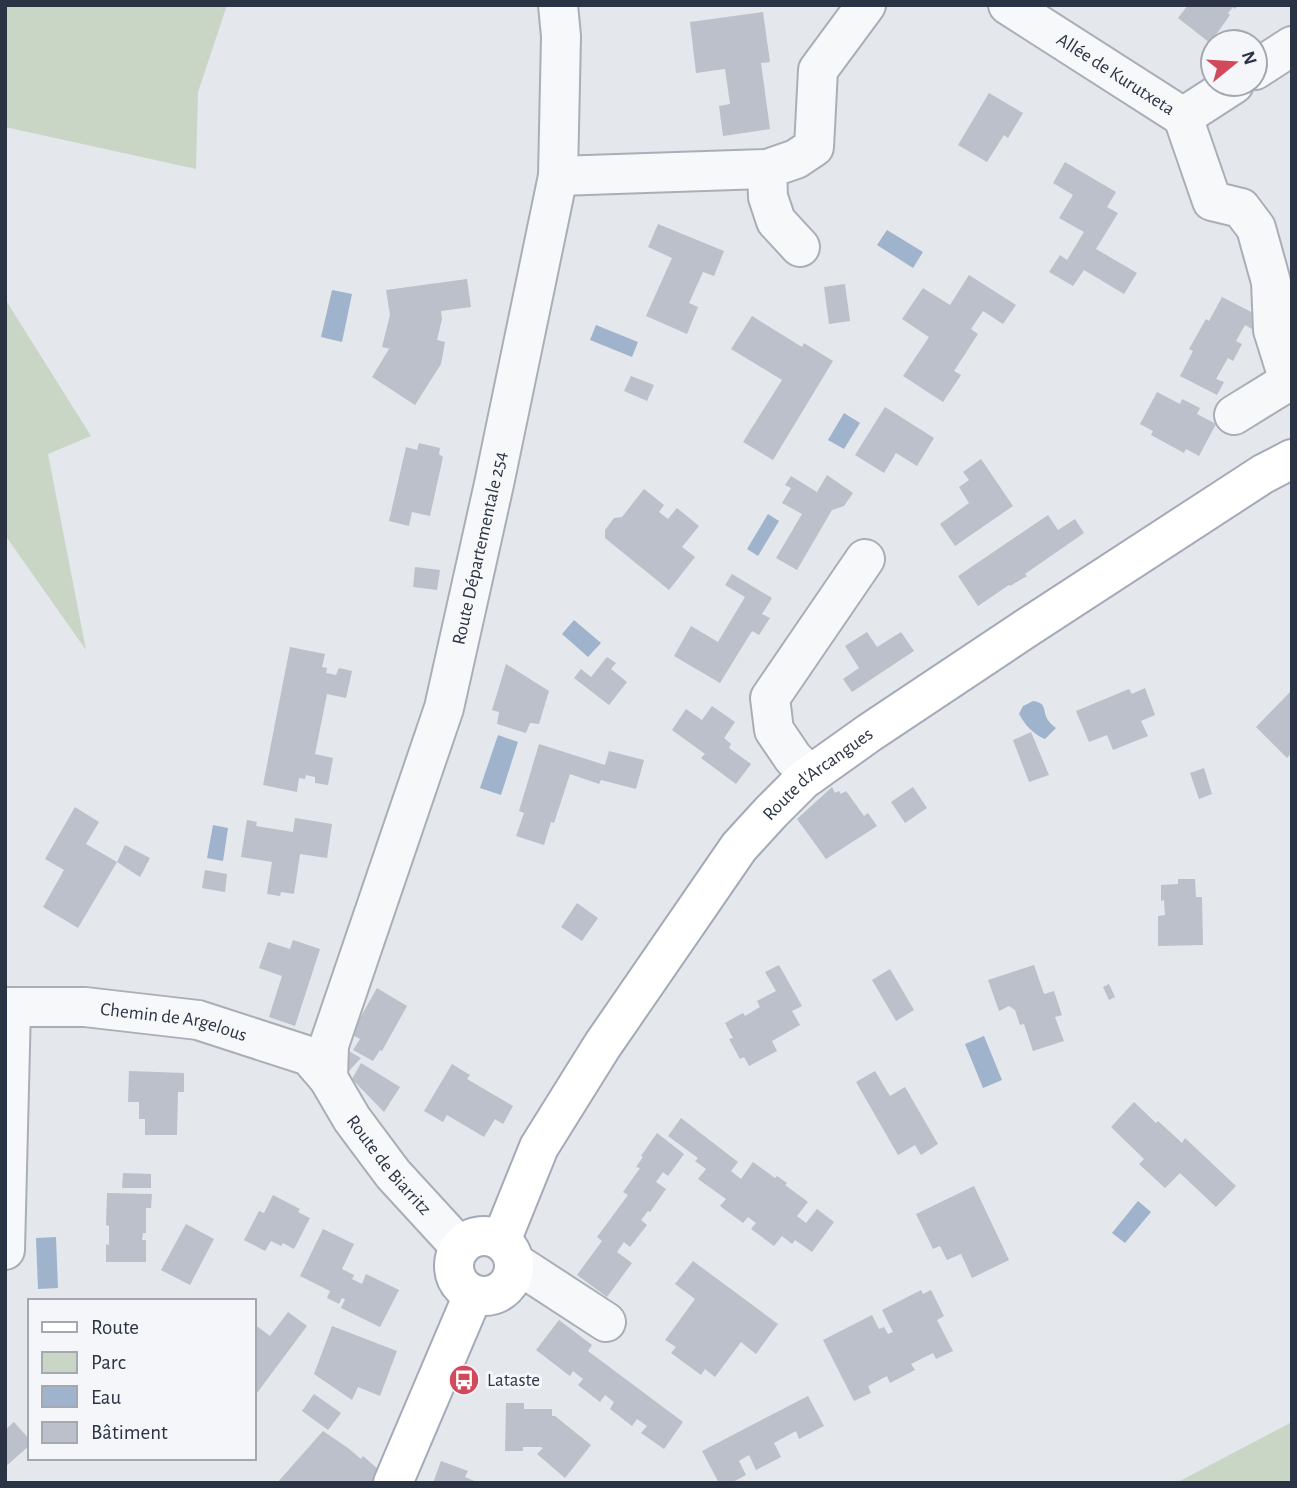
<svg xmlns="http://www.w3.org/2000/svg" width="1297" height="1488" viewBox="0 0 1297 1488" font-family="'Alegreya Sans',sans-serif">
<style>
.green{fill:#c9d6c5}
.water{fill:#9fb4cc}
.building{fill:#bbc0ca}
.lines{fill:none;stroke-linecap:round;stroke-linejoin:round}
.minor-casing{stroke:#a9aeb7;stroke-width:42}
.major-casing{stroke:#a3abb8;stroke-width:42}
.minor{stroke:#f7f8fa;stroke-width:38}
.major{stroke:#fff;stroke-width:38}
.labels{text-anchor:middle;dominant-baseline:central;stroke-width:6;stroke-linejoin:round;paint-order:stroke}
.street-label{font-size:19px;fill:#2b3445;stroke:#f4f6f9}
.poi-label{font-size:19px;fill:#2b3445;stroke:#f4f6f9;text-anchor:start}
</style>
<rect width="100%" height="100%" fill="#e4e7ec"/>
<g class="green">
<path d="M5,5H227L198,92L196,169L5,127Z"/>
<path d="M5,299L91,436L48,454L86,650L5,535Z"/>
<path d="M1292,1422V1483H1176Z"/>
</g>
<g class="water">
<path d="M887,230L923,252L913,268L877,245Z"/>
<path d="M332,290L352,294L342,342L321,337Z"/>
<path d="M596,325L638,342L632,357L590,340Z"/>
<path d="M844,413L860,423L844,449L828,440Z"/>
<path d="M768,514L779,521L758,556L747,549Z"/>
<path d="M574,620L601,643L588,657L562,634Z"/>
<path d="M1033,701C1048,703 1042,711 1048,720C1050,723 1053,726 1056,728L1045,739C1033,734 1025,725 1019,714L1023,706Z"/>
<path d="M498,735L518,742L501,795L480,788Z"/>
<path d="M213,825L228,828L223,861L207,858Z"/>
<path d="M984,1036L1002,1080L983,1088L965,1044Z"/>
<path d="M1138,1201L1151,1212L1125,1243L1112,1233Z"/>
<path d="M56,1237L58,1288L38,1289L36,1238Z"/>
</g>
<g class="building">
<path d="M1188,5L1196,6L1238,5L1235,9L1233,7L1228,13L1230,15L1210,43L1178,18Z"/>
<path d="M763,12L770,62L761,63L770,129L723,136L719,106L730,104L725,69L696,73L690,22Z"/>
<path d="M989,93L1023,113L1008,138L1004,135L987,162L958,145Z"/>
<path d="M1065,162L1116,192L1107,207L1118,213L1096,249L1137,273L1124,294L1084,270L1073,286L1049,272L1060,255L1067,260L1084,232L1059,218L1073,195L1053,183Z"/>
<path d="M658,224L724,251L714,276L703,272L689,303L698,307L687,334L646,316L672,258L648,247Z"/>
<path d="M969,275L1016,305L1003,324L983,311L971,329L978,334L954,371L961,375L943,402L903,376L929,337L902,319L923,288L950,305Z"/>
<path d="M467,279L471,307L441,311L442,319L437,340L445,342L441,364L415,405L372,377L389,349H391L382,347L390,315L386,290Z"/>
<path d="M845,284L850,321L829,324L824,287Z"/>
<path d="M1222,297L1259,316L1252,329L1245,325L1236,341L1242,344L1233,361L1228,358L1216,379L1224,382L1217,395L1180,376L1193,351L1189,349L1206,319L1209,321Z"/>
<path d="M752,316L802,347L804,343L833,361L773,460L743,442L782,380L731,349Z"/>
<path d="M631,376L654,385L647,401L624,391Z"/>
<path d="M1157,392L1180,404L1182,399L1200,408L1197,414L1216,424L1199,456L1186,449L1184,453L1151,435L1153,431L1140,424Z"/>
<path d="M885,407L934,438L917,466L896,453L884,473L855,455Z"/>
<path d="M419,443L440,448L439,454L443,457L430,516L412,512L409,526L389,521L406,447L417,450Z"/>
<path d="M981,459L1013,506L955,546L940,524L969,503L959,487L969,480L963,472Z"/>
<path d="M827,475L853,493L844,506L832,510L797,570L776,558L802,514L782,503L791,488L785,485L791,476L817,492Z"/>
<path d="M644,489L664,505L659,512L668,519L677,508L699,526L682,547L695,557L669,590L605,538V530L614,518L622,517Z"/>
<path d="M1048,515L1058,530L1075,519L1084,533L1025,574L1027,576L1010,586L1009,585L978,606L958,576Z"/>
<path d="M415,567L440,570L437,590L413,587Z"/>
<path d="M732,574L772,598L762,614L770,618L759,635L752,631L720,683L674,656L691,626L718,642L745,597L725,585Z"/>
<path d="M867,632L877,647L901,632L914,651L852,692L843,679L859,668L845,646Z"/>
<path d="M290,647L325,654L322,667L327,668L326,673L336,675L339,668L352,671L346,698L327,694L315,754L333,758L328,785L315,783V777L306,775L305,779L299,778L297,792L263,785Z"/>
<path d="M607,657L616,663L611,669L627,682L609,705L574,678L581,669L591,677Z"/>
<path d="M506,664L549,691L539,724L530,723L526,733L497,724L499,712L492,710Z"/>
<path d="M1145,688L1155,715L1141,721L1148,736L1113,750L1107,735L1089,742L1076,711L1129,689L1132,694Z"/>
<path d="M1292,690V753L1287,758L1256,727Z"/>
<path d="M712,706L735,722L724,738L731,744L729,748L751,764L736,784L701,758L705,754L672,730L686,709L702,720Z"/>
<path d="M1031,732L1049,775L1029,782L1013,740Z"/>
<path d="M539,744L605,765L609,751L644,760L636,789L601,780L599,784L570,774L554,823L551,822L544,845L516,836L524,813L519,811Z"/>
<path d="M1204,768L1212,794L1199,799L1190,773Z"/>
<path d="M832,787L835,793L839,791L841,794L846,791L864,816L868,813L877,826L826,859L797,819Z"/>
<path d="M913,787L927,808L905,823L891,802Z"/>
<path d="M75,807L99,822L86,844L117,862L78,928L43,907L64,870L45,859Z"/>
<path d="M295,818L332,824L327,858L300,854L294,894L281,892L280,896L267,894L272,862L241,857L247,820L257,822L256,826L293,832Z"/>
<path d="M125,845L150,858L140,877L117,862Z"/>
<path d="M205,870L227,874L225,892L202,888Z"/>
<path d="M1178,879H1195L1196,897H1202L1203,945L1158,946V916L1165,915L1164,900L1161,901V885L1178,884Z"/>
<path d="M577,903L598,918L582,941L561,927Z"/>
<path d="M293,940L320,949L295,1026L269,1017L282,976L259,968L268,942L290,949Z"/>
<path d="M779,965L802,1006L792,1011L800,1025L772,1041L777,1051L749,1066L744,1057L740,1059L729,1039L733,1038L725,1023L743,1013L745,1016L760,1007L757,1001L776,991L765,972Z"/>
<path d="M1034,965L1044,994L1054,991L1062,1015L1055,1017L1064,1041L1033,1051L1024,1024L1020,1025L1015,1010L1009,1006L999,1011L988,980Z"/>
<path d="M890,969L914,1010L896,1021L872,980Z"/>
<path d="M1109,984L1115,997L1109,1000L1103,987Z"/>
<path d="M377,988L407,1006L382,1051L380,1050L373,1061L353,1050L360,1039L351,1034Z"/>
<path d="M345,1049L361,1058L348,1072L345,1064Z"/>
<path d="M361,1063L400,1087L384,1112L352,1079Z"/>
<path d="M452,1064L470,1075L467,1079L513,1106L503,1124L495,1119L484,1137L447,1115L443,1122L424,1111Z"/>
<path d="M129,1071L184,1073V1092H178L177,1135H145V1119H139V1102H128Z"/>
<path d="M875,1071L890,1096L905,1087L938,1144L921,1155L915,1145L898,1155L856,1082Z"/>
<path d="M1134,1102L1156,1123L1158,1121L1182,1143L1185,1138L1236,1186L1216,1207L1180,1173L1165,1188L1139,1164L1144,1159L1111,1127Z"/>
<path d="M681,1118L738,1162L731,1171L741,1179L753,1162L775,1178L777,1176L787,1183L785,1185L808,1202L797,1216L806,1223L817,1209L834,1222L812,1252L795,1240L792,1244L782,1236L774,1246L751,1229L756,1223L748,1217L743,1223L720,1206L726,1199L698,1179L706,1169L695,1161L698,1158L668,1136Z"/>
<path d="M657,1133L684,1154L668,1176L663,1172L656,1182L666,1189L650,1212L648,1211L641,1220L647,1225L630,1247L624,1242L617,1252L632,1263L607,1297L577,1275L602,1241L597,1237L628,1195L623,1192L640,1168L636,1167L643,1157L641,1156Z"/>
<path d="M123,1173L151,1174V1188H122Z"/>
<path d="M974,1186L1009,1260L972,1278L961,1254L947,1260L940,1246L933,1249L916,1214Z"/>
<path d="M107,1193L152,1194L151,1208H146V1233H143L142,1240H146V1262H106V1244L109,1245V1226L106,1225Z"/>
<path d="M273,1195L300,1209L298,1212L310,1218L294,1249L283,1243L281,1246L271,1241L265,1251L244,1240L259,1211L264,1213Z"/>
<path d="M186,1224L214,1239L190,1285L161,1270Z"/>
<path d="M323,1229L354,1244L342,1269L354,1275L352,1279L362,1284L366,1274L399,1290L380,1327L341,1308L345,1299L342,1298L339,1304L327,1298L330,1291L300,1276Z"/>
<path d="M693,1261L778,1324L756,1354L741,1342L715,1377L705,1369L701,1375L671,1353L676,1347L665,1340L695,1299L675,1284Z"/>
<path d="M921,1290L923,1294L931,1290L944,1316L937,1320L953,1351L936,1359L933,1353L911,1364L915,1370L890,1383L887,1376L868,1386L871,1393L854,1401L823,1340L872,1315L879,1329L884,1327L888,1334L893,1332L882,1310Z"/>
<path d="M288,1312L307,1326L254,1397V1324L270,1336Z"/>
<path d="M559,1320L592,1345L588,1351L683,1422L664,1449L641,1433L647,1426L637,1419L632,1426L610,1409L614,1402L605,1395L600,1402L578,1385L583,1379L573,1371L570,1376L536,1350Z"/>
<path d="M332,1326L397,1351L380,1396L358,1387L352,1400L314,1374Z"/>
<path d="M314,1394L341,1413L328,1430L302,1411Z"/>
<path d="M808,1396L824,1426L799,1439L796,1431L774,1443L781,1457L756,1470L749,1455L739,1461L746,1475L731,1483H719L702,1451Z"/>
<path d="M506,1403H524V1409H552V1416H555L591,1445L565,1478L537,1454L543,1448L541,1447H523V1451H505Z"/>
<path d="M14,1422L30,1440V1445L5,1467V1430Z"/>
<path d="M323,1431L348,1448L361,1459L363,1456L379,1470L371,1483H277Z"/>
<path d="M441,1461L468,1471L465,1477L479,1483H433Z"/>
</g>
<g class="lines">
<g class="minor-casing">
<g id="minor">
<path id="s1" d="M1008,5L1183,117L1212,201L1241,208L1256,228L1271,282L1273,330L1289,381L1234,415"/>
<path d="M1255,70L1292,46"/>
<path d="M1183,117L1234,84"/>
<path d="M767,169L768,197L776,221L800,247"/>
<path d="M558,176L767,169L796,159L814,147L818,70L866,5"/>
<path d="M810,775L793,758L774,730L770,698L865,559"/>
<path id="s2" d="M5,1007H85L198,1020L309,1056L328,1078L352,1119L393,1174L460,1247"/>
<path id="s3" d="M328,1078L329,1045L444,708L494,484L558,176L561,36L558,5"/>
<path d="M5,1250L11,1007"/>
<path d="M514,1262L606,1322"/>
</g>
</g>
<g class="major-casing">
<g id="major">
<circle cx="484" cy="1266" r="30"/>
<path id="s4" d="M501,1241L539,1147L602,1046L739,847L771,812L803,780L869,733L1028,627L1263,474L1292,459"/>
<path d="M393,1483L473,1295"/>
</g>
</g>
<use href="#minor" class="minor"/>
<use href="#major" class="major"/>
</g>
<defs>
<g id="bus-disc" transform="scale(1.575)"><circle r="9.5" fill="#d1495b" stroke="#f4f6f9"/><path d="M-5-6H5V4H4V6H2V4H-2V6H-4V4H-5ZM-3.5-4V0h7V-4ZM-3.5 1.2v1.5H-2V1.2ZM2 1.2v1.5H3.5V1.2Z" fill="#fff"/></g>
</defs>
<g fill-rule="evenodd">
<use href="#bus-disc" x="464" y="1380"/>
</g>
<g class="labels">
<g class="street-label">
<text stroke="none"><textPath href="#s1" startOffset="128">Allée de Kurutxeta</textPath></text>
<text stroke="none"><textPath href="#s3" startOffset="553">Route Départementale 254</textPath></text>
<text stroke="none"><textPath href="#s4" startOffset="570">Route d'Arcangues</textPath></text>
<text stroke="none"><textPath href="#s2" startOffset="170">Chemin de Argelous</textPath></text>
<text stroke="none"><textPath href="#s2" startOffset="446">Route de Biarritz</textPath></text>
</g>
<g class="poi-label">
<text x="487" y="1380">Lataste</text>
</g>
</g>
<rect width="1297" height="1488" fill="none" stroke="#2b3445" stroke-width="14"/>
<rect x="28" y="1299" width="228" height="161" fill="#f4f6f9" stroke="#a4a8b1" stroke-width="2"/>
<rect x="42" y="1322" width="35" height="10" fill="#ffffff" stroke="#a4a8b1" stroke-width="2"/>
<text x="91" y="1334" font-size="21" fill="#2b3445">Route</text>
<rect x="42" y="1352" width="35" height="21" fill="#c9d6c5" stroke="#a4a8b1" stroke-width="2"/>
<text x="91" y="1369" font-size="21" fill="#2b3445">Parc</text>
<rect x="42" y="1386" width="35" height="21" fill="#9fb4cc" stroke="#a4a8b1" stroke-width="2"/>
<text x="91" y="1404" font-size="21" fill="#2b3445">Eau</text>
<rect x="42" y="1422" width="35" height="21" fill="#bbc0ca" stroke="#a4a8b1" stroke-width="2"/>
<text x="91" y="1439" font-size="21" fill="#2b3445">Bâtiment</text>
<g transform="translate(1234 63) rotate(72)"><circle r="33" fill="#f4f6f9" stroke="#a4a8b1" stroke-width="2"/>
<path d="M0-5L12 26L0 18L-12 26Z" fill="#d1495b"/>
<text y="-10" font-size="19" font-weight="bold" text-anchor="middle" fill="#2b3445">N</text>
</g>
</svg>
